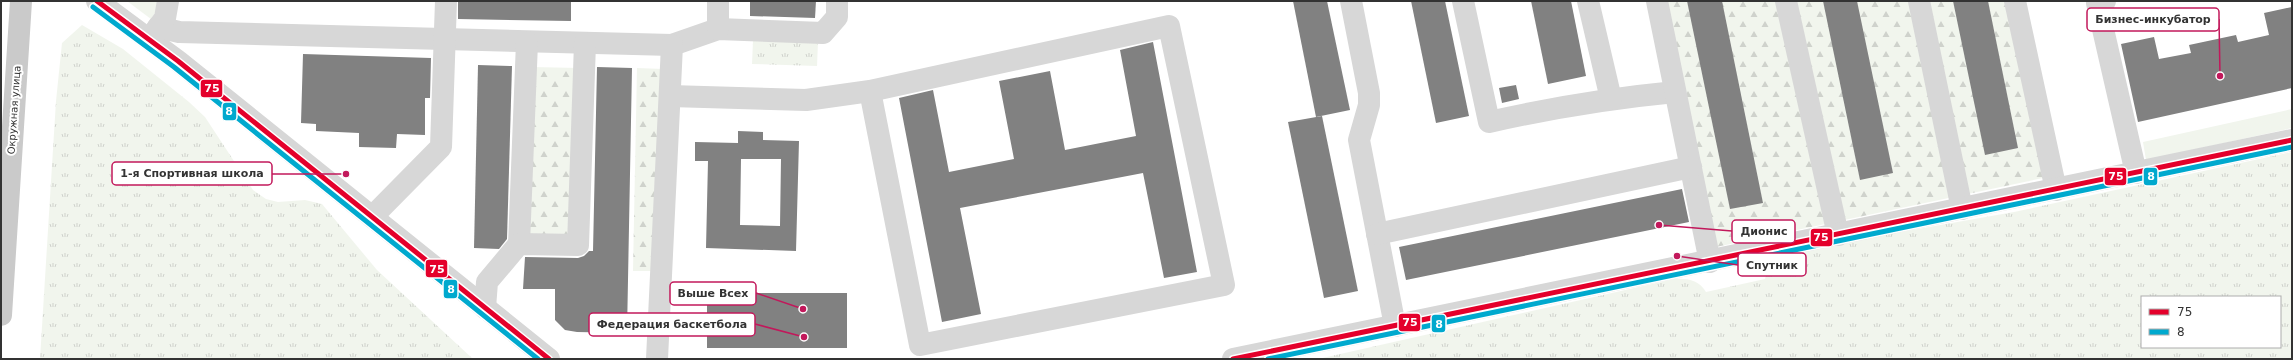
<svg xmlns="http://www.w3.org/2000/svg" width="2293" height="360" viewBox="0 0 2293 360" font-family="'DejaVu Sans',sans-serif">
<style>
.grass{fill:#f1f5ed}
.forest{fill:url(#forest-firs)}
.park{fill:url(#park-tufts);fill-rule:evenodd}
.building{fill:#818181;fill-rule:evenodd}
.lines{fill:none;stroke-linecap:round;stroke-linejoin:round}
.minor{stroke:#d7d7d7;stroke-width:22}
.major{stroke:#cacaca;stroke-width:22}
.bus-1-casing{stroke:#fff;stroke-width:8}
.bus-2-casing{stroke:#fff;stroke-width:8}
.bus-1{stroke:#e4002b;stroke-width:5}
.bus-2{stroke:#00a9ce;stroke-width:5}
.labels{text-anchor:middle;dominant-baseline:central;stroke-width:4;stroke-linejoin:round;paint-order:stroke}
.street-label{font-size:10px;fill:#333;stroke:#fff}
.leader{fill:none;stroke:#c2185b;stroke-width:1.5}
.callout-dot{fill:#c2185b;stroke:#fff;stroke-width:1.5}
.callout{fill:#fff;stroke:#c2185b;stroke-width:1.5}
.callout-label{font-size:11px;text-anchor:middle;font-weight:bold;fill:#333}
.line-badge{stroke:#fff;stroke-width:1.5}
.badge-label{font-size:11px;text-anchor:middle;font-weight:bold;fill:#fff}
</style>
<defs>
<pattern id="forest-firs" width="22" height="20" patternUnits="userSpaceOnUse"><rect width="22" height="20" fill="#f1f5ed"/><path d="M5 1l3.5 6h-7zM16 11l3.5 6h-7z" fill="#cfd2cc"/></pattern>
<pattern id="park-tufts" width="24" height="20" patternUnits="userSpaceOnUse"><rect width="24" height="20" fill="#f1f5ed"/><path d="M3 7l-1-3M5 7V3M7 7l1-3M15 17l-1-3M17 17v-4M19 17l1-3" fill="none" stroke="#cfd2cc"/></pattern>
</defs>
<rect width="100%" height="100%" fill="#fff"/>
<g class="grass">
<path d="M127,1H163L151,19Z"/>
<path d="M2292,109V128L2146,160L2143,142Z"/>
</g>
<g class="forest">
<path d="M1664,1H2006L2043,178L1716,247Z"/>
<path d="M532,67L579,68L572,239L526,237Z"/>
<path d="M637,68L663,69L654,271H633Z"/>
</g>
<g class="park">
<path d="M82,25L123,49L189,102L205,117L253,190L266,199L278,202L305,200L322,204L377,270L473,359H40L56,101L62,43Z"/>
<path d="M753,41L818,42L817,66L752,64Z"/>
<path d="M2292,152V359H1318L1674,279C1687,278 1699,280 1706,292L1765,279C1768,261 1778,257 1793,251L2014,212ZM2142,297H2280V347H2142Z"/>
</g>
<g class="building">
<path d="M458,1H571V21L458,19Z"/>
<path d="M750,1H816L815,18L750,16Z"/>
<path d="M1293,1H1327L1350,110L1316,117Z"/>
<path d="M1411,1H1445L1469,116L1436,123Z"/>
<path d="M1531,1H1571L1586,76L1548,84Z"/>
<path d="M1687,1H1722L1763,203L1730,209Z"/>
<path d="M1823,1H1857L1893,173L1860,180Z"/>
<path d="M1953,1H1988L2018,148L1985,155Z"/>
<path d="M2292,7V88L2138,122L2121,44L2154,37L2159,59L2191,53L2189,45L2236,35L2238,42L2269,35L2264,13Z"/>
<path d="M1153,42L1197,272L1164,278L1143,173L960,208L981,314L942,322L899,98L933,90L949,172L1014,159L999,81L1050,71L1065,150L1136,136L1120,50Z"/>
<path d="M303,54L431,58L430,98H425V135L397,134L396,148L359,147V133L316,131V124L301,123Z"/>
<path d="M478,65L512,66L507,239L499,249L474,248Z"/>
<path d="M597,67L632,68L627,333L577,332L565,330L555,320V289H523L525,257L578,258L584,256L589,251H593Z"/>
<path d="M1516,85L1519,99L1502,103L1499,88Z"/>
<path d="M1322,116L1358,291L1324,298L1288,122Z"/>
<path d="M738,131L763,132V140L799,141L796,251L706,248L708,161H695V142L738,143ZM741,159H781L780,226L740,225Z"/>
<path d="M1682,189L1689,222L1406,280L1399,247Z"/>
<rect x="707" y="293" width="140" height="55"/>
</g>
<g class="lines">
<g class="minor">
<path d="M97,1L178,61L549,359"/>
<path d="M1351,1L1369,93V105L1359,140L1395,326"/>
<path d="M1463,1L1489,122C1551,108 1612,98 1675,92"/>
<path d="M1588,1L1611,99"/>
<path d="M1657,1L1710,262"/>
<path d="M1786,1L1838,235"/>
<path d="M1919,1L1962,209"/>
<path d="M2015,1L2056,190"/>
<path d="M2105,1L2097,3L2136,173"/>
<path d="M158,27L179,32L672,45L718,29L823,33L837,17V1"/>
<path d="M718,29V1"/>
<path d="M150,38L165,18L168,1"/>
<path d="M670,96L806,100L870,91L1169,26L1224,285L920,345L870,91"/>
<path d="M372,217L441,147L446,1"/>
<path d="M1377,234L1691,167"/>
<path d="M519,244L527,42"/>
<path d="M485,308L487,282L519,244L578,245L585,43"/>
<path d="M657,359L672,45"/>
<path d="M1233,359L2292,140"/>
</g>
<path class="major" d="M1,315L21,1"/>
<g class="bus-1-casing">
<g id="bus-1">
<path d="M97,1L178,61L549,359"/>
<path d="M1233,359L2292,140"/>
</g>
</g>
<g class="bus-2-casing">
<g id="bus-2">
<path d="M93,7L174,67L538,359"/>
<path d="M1268,359L2292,147"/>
</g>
</g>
<use href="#bus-1" class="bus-1"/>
<use href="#bus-2" class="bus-2"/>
</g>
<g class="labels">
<g class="street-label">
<text transform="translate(14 110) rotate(-86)">Окружная улица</text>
</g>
</g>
<path class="leader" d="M2220 76L2219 19M346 174L272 174M1659 225L1732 231M1677 256L1738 265M803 309L756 293M804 337L755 324"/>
<g class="callout-dot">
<circle cx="2220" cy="76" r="4"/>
<circle cx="346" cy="174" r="4"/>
<circle cx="1659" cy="225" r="4"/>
<circle cx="1677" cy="256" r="4"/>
<circle cx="803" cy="309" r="4"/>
<circle cx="804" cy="337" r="4"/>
</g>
<g class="callout">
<rect x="2087" y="8" width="132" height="23" rx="4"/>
<rect x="112" y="162" width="160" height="23" rx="4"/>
<rect x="1732" y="220" width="63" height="23" rx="4"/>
<rect x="1738" y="253" width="68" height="23" rx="4"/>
<rect x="670" y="282" width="86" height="23" rx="4"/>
<rect x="589" y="313" width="166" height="23" rx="4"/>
</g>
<g class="callout-label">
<text x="2153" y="23">Бизнес-инкубатор</text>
<text x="192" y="177">1-я Спортивная школа</text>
<text x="1764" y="235">Дионис</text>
<text x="1772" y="269">Спутник</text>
<text x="713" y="297">Выше Всех</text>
<text x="672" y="328">Федерация баскетбола</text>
</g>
<g class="line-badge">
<rect x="200" y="79" width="23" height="19" rx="4" fill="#e4002b"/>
<rect x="222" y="102" width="15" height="19" rx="4" fill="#00a9ce"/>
<rect x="2143" y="167" width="15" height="19" rx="4" fill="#00a9ce"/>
<rect x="2104" y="167" width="23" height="19" rx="4" fill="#e4002b"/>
<rect x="1810" y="228" width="23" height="19" rx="4" fill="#e4002b"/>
<rect x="425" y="259" width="23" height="19" rx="4" fill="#e4002b"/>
<rect x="443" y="279" width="15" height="20" rx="4" fill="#00a9ce"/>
<rect x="1398" y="313" width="23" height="19" rx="4" fill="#e4002b"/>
<rect x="1431" y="314" width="15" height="19" rx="4" fill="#00a9ce"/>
</g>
<g class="badge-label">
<text x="212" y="92">75</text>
<text x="229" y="115">8</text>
<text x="2151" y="180">8</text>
<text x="2116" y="180">75</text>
<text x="1821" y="241">75</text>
<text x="437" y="273">75</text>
<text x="451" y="293">8</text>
<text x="1410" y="326">75</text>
<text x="1439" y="328">8</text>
</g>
<rect width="2293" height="360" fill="none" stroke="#333333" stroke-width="4"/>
<rect x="2141" y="296" width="140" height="52" fill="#ffffff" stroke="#adadad"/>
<rect x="2149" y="309" width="20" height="6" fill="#e4002b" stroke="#adadad"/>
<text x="2177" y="316" font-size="12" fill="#333333">75</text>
<rect x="2149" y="329" width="20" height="6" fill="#00a9ce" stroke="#adadad"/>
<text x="2177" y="336" font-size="12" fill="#333333">8</text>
</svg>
